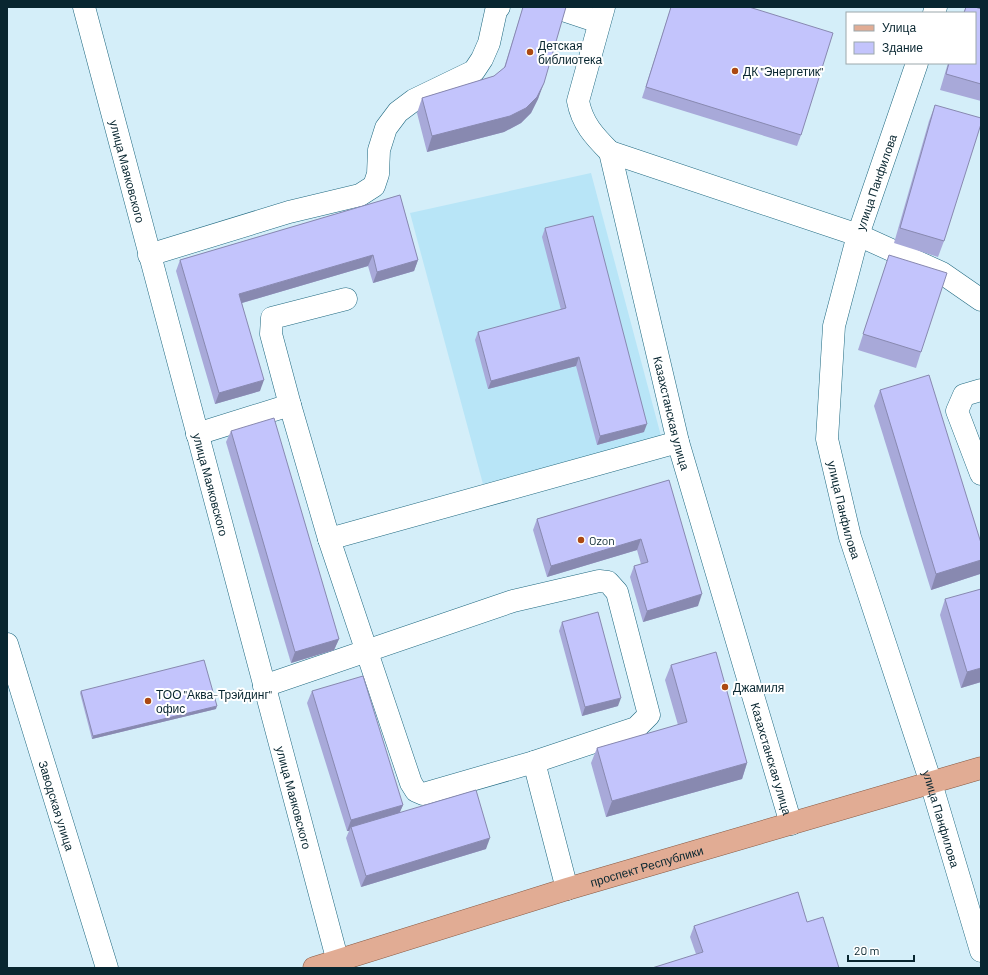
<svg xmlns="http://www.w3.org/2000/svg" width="988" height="975" viewBox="0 0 988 975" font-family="Barlow,sans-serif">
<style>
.built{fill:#b8e5f7}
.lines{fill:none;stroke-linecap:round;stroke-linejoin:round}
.minor-casing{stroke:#206980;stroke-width:23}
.major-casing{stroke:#885943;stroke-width:23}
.minor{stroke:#fff;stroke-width:22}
.major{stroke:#e1ac94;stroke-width:22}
.wall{fill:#a8a9d9}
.shaded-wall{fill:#8889b0}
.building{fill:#c3c4fc;stroke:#8889b0}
.poi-dot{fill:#ac4912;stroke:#fff;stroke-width:1.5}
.labels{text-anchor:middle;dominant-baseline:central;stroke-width:4;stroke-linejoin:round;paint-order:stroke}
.poi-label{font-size:12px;fill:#082630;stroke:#fff;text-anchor:start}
.street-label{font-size:12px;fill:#082630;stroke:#fff}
</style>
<rect width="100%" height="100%" fill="#d4eef9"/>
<path class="built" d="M591,173L661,436L483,484L410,213Z"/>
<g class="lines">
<g class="minor-casing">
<g id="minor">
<path id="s1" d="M84,7L338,962"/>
<path d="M554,7L599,22"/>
<path id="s2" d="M604,7L578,101C582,123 594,136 610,152L678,442L791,824"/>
<path d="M934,13L936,7"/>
<path id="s3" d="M917,63L858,235L834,326L827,439L850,537L931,783L981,951"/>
<path d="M610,152L858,235L942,273L981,300"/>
<path d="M149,255L289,212L360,195L374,186L378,174L379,150L386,128L398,112L414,100L474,71L482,59L489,43L496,11L499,7"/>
<path d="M346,299L272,318L271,334L290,405L329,539L678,442"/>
<path d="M981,390L964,395L957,411L981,474"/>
<path d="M197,434L290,405"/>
<path d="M329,539L411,783L416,791L423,794L534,762"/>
<path id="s4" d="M7,644L107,968"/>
<path d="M264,686L513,601L599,581L608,582L617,592L649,715L636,728L534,762L567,889"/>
</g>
</g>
<g class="major-casing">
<g id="major">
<path id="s5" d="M314,968L567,889L981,768"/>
</g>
</g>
<use href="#minor" class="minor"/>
<use href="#major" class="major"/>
</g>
<g class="wall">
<path d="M523,7H566L538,99L531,113L521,123L504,132L427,152L417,113L422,98L494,76L504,68Z"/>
<path d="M671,7H749L801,135L797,146L642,98Z"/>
<path d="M966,7L981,9V101L940,90L948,63H975V13H963Z"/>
<path d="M935,105L944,241L938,257L894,243L929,121Z"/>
<path d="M400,195L418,260L414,271L373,283L368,266L242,303L260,391L215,404L176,271L180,260Z"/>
<path d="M545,228L644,432L597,445L576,366L488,389L475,340L478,332L561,310L542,237Z"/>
<path d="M889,255L921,352L916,368L858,350Z"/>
<path d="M880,390L980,574L931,590L874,406Z"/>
<path d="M231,431L339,639L334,650L291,663L226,442Z"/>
<path d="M669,480L698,606L643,622L630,577L634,566L641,564L637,550L547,577L533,530L537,519Z"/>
<path d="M945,599L981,682L961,688L940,615Z"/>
<path d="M562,622L618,706L582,716L559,631Z"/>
<path d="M671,665L747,763L742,779L606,817L591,763L597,748L678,725L665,680Z"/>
<path d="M81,691L216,709L92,739L80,693Z"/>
<path d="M312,691L403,805L400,812L486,849L361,887L346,838L349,831H347L307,703Z"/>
<path d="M807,922L696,954L690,937L694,926Z"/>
</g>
<g class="shaded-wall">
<path d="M544,83L538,99L531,113L521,123L504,132L427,152L432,136Z"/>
<path d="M373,255L368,266L235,305L239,294Z"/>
<path d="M418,260L414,271L373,283L377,272Z"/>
<path d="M579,357L576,366L488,389L491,381Z"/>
<path d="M264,380L260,391L215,404L219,393Z"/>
<path d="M647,424L644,432L597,445L600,436Z"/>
<path d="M641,539L637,550L547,577L551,566Z"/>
<path d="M981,560V571L980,574L931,590L936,574Z"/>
<path d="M702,594L698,606L643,622L647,611Z"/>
<path d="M339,639L334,650L291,663L295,652Z"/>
<path d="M981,668V682L961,688L967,672Z"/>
<path d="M621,698L618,706L582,716L585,707Z"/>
<path d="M217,706L216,709L92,739L93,736Z"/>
<path d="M747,763L742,779L606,817L612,801Z"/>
<path d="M403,805L398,816L351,827L349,831H347L351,820Z"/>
<path d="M490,838L486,849L361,887L366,876Z"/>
</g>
<g class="building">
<path d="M523,7H566L544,83L537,97L526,108L510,116L432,136L422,98L494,76L505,67Z"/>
<path d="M671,7H749L833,33L801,135L646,87Z"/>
<path d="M966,7H975L981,9V84L946,74L949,63H975V13H964Z"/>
<path d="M935,105L981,118V124L944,241L900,228Z"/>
<path d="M400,195L418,260L377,272L373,255L239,294L264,380L219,393L180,260Z"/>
<path d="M593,216L647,424L600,436L579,357L491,381L478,332L566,308L545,228Z"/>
<path d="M889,255L947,273L921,352L863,334Z"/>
<path d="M929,375L981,543V560L936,574L880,390Z"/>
<path d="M274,418L339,639L295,652L231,431Z"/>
<path d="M669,480L702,594L647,611L634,566L648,562L641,539L551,566L537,519Z"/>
<path d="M981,589V668L967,672L945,599Z"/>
<path d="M598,612L621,698L585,707L562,622Z"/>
<path d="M716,652L747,763L612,801L597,748L687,722L671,665Z"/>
<path d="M204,660L217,706L93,736L81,691Z"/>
<path d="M363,676L403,805L351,820L312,691Z"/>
<path d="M476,790L490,838L366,876L351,827Z"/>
<path d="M798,892L807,922L823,917L839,968H652L703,952L694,926Z"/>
</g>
<g class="poi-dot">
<circle cx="530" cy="52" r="4"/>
<circle cx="735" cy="71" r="4"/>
<circle cx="581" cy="540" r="4"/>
<circle cx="725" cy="687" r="4"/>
<circle cx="148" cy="701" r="4"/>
</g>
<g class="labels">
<g class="poi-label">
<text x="538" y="45">Детская<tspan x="538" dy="14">библиотека</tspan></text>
<text x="743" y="71">ДК "Энергетик"</text>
<text x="589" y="540">Ozon</text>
<text x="733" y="687">Джамиля</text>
<text x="156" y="694">ТОО "Аква-Трэйдинг"<tspan x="156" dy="14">офис</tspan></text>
</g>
<g class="street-label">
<text stroke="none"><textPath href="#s1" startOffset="170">улица Маяковского</textPath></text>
<text transform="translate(876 182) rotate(-71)">улица Панфилова</text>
<text stroke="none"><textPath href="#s2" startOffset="427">Казахстанская улица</textPath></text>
<text stroke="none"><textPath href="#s1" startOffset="494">улица Маяковского</textPath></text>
<text stroke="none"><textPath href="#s3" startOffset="462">улица Панфилова</textPath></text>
<text stroke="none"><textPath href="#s2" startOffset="787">Казахстанская улица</textPath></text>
<text stroke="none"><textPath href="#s1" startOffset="818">улица Маяковского</textPath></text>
<text stroke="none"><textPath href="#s4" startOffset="169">Заводская улица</textPath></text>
<text stroke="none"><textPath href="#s3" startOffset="786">улица Панфилова</textPath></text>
<text stroke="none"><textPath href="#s5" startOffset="348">проспект Республики</textPath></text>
</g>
</g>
<rect width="988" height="975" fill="none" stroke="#082630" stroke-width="16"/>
<rect x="846" y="12" width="130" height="52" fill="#ffffff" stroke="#9ca8ac"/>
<rect x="854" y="25" width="20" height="6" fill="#e1ac94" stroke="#9ca8ac"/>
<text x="882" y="32" font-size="12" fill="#082630">Улица</text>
<rect x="854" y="42" width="20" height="12" fill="#c3c4fc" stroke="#9ca8ac"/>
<text x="882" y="52" font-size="12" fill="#082630">Здание</text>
<path d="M848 955v6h66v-6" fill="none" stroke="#082630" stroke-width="2"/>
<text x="854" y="955" font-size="12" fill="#082630" stroke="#ffffff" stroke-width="3" paint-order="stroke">20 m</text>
</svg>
